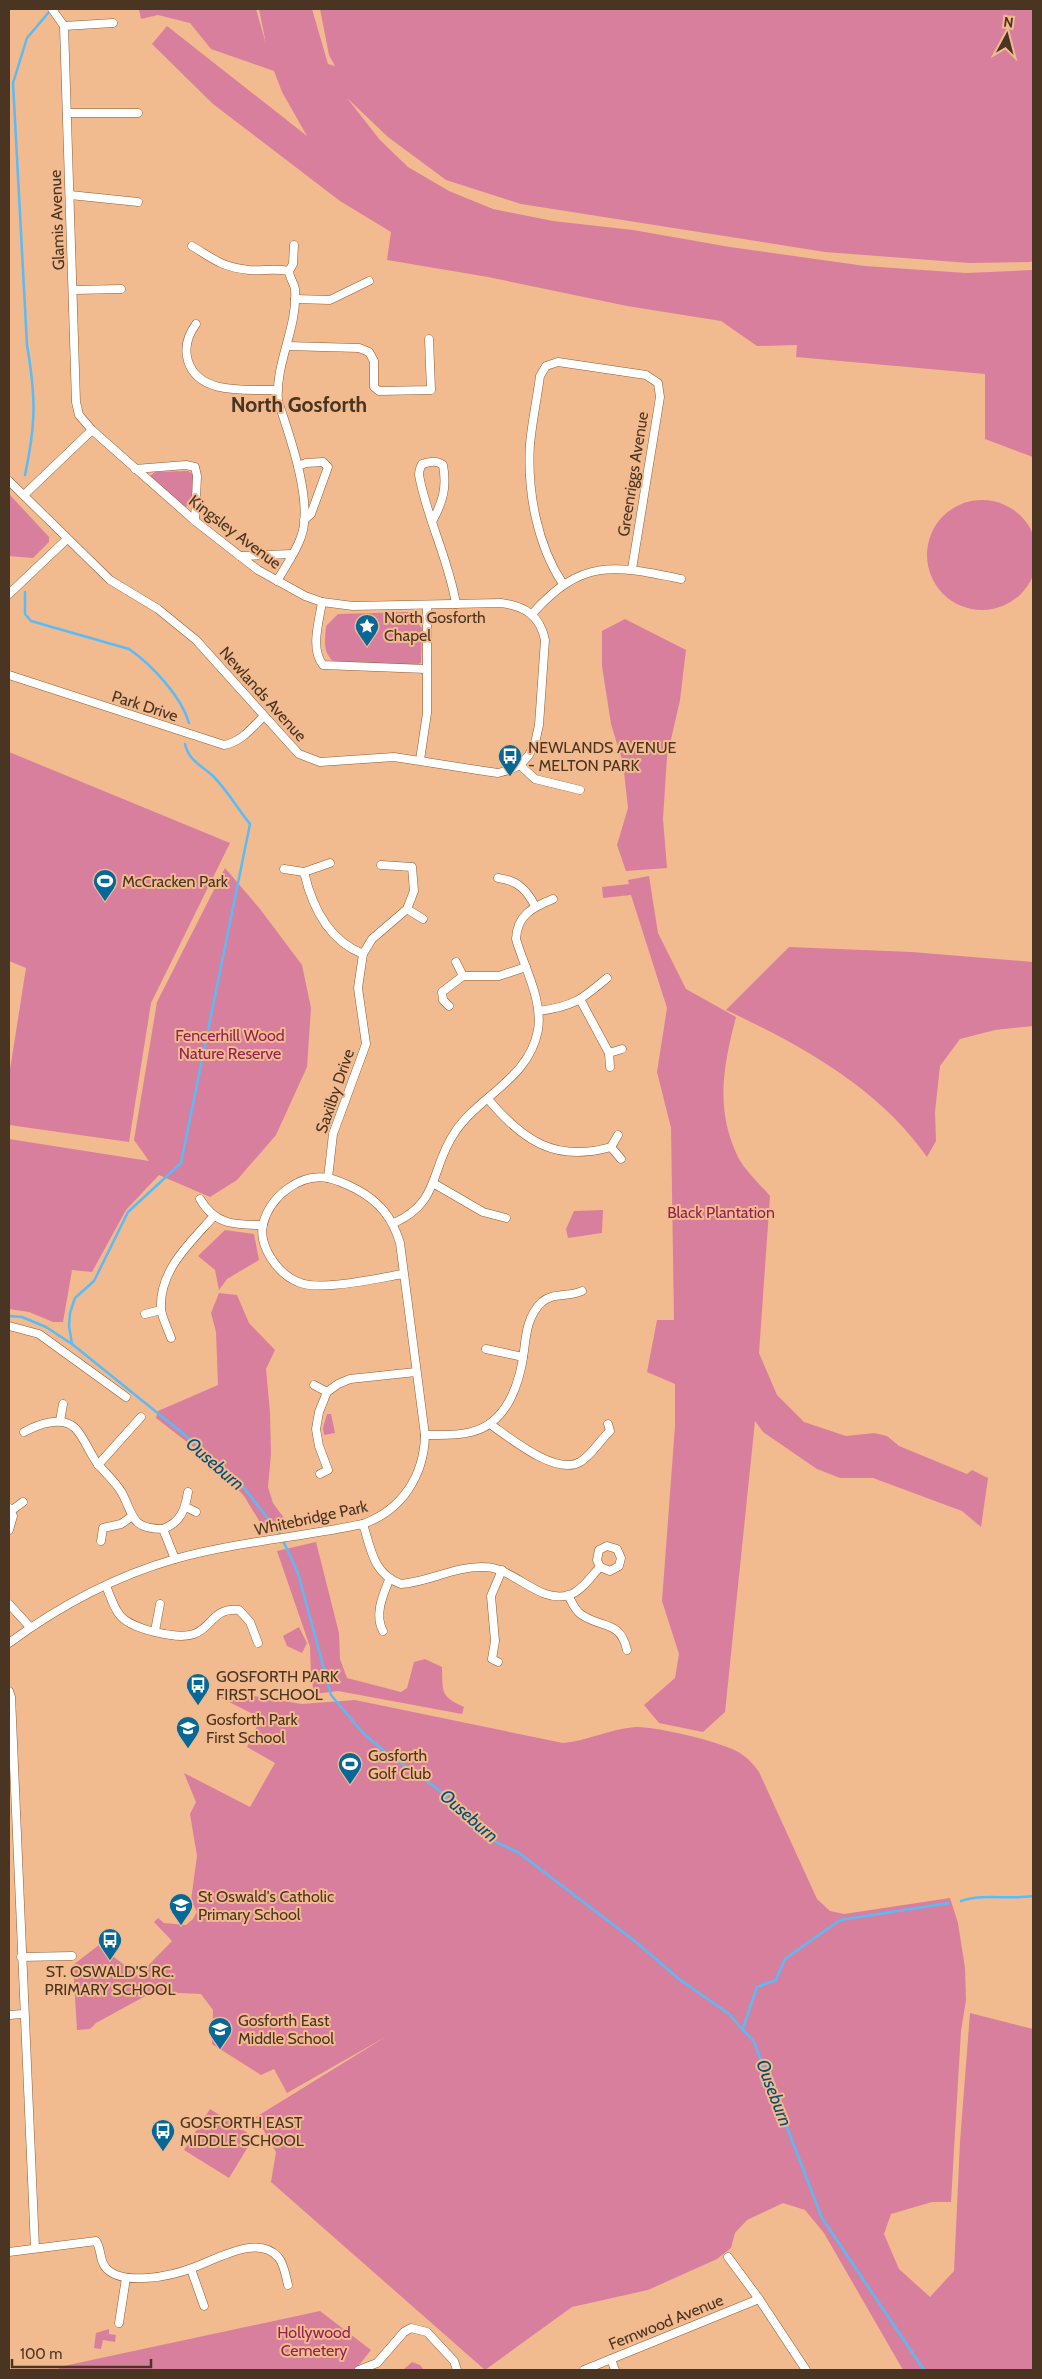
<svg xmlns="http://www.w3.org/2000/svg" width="1042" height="2379" viewBox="0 0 1042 2379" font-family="Cabin,sans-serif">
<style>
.green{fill:#d97f9e}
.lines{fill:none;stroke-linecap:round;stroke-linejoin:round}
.stream{stroke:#5bbbf6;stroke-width:2.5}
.street-casing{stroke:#8f5d34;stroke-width:9}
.street{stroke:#fff;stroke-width:8}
.labels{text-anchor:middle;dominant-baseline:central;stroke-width:4;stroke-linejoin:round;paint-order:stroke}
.street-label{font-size:16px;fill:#4a3422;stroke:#f2ba8f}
.poi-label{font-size:16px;fill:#4a3422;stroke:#f2ba8f;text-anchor:start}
.park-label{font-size:16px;fill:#922053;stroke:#f2ba8f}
.water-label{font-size:18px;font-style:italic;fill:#005077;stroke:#f2ba8f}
.district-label{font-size:21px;font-weight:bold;fill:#4a3422;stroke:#f2ba8f}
</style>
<rect width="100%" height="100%" fill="#f2ba8f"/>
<g class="green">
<path d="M139,9H256L266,44L259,9H312L328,64L335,66L329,55L320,9H1033V261L1030,262L969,263L825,252L521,204L446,180L388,137L347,98L380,140L408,167L449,191L493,209L553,221L633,230L730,247L865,266L966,273L1033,270V457L985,439V374L796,357L797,345L757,346L721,321L627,306L488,277L387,260L391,232L340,201L213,104L152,44L167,26L307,136L282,92L274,71L211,49L190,23L158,15L141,19Z"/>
<path d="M188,471L193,474L192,503L185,507L150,476L155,472Z"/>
<path d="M9,494L49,537V542L33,558L9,556Z"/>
<circle cx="982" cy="555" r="55"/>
<path d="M408,612L422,628L421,663L411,666L337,664C322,654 325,642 326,626L338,614Z"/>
<path d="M625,619L686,650L680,700L667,757L663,819L667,868L626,871L617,845L628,808L623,763L611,724L602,666V631Z"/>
<path d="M9,752L230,843L151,1003L129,1142L9,1125V1076L26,968L9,961Z"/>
<path d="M225,868L260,909L302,965L311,1008L307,1067L276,1135L237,1180L210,1197L159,1175L126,1210L92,1272L72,1270L63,1322H53L29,1312L9,1309V1139L149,1161L134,1140L157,1002Z"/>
<path d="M649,876L658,933L686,989L736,1017C723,1067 715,1109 738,1157C745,1171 760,1184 770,1196L759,1353L777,1395L804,1422L846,1436L874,1433L887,1436L899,1446L967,1474L972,1470L988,1478L981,1527L962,1511L873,1478H840L817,1469L763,1432L755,1421L725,1712L703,1732L659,1723L644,1705L675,1678L679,1654L662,1601L675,1426V1384L647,1372L657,1320H674L671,1128L657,1072L667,1008L631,895L603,898L602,887L629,884L628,880Z"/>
<path d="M789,947L912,952L1033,962V1026L995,1030L960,1039L940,1066L935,1112L936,1141L927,1157C879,1088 801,1045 726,1010Z"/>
<path d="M603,1210L602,1233L568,1238L566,1229L574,1211Z"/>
<path d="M225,1230L254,1234L259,1260L227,1279L219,1290L215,1270L198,1256Z"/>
<path d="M219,1293L237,1295L249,1323L275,1350L266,1369L270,1412L271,1454L268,1487L273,1503L292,1529L266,1532L244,1496L209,1459L156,1418L158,1411L218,1385L216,1332L211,1313Z"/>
<path d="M327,1414H331L335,1433L324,1435L323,1428Z"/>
<path d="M316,1542L339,1633L340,1659L347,1678L401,1692L407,1688L414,1662L425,1659L442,1667C443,1693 440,1696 464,1707L462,1714L338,1691L314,1694L311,1675L310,1647L277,1551Z"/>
<path d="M299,1627L307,1643L302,1653L287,1646L283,1636Z"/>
<path d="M219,1690L302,1704L355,1700L563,1743C587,1741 610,1729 635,1727C655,1726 723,1742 740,1753C748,1758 753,1764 759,1772L817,1899L830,1911L844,1914L950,1898L958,1923L965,1968L966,2000L961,2031L951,2202H932L891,2214L884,2234L899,2269L930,2297L954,2271L960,2142L970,2013L1033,2029V2370H903L824,2233L805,2210L783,2203L747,2220L735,2233L731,2248L717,2259L648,2290L572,2307L485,2370L271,2182L276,2152L256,2117L387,2036L287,2093L274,2069L261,2075L212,2044L213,2010L201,1994L158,1992L149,1994L96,2023L90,2029L77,2030L73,1965L99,1945L138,1976L172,1941L154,1922L158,1918L164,1923L186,1925L193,1919L197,1912L191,1900L197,1856L190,1814L196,1802L184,1773L250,1807L275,1763L247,1747L261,1718L217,1696Z"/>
<path d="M210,2109L254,2137L229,2178L184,2150Z"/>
<path d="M320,2311L371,2350L355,2370H59V2367Z"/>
<path d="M109,2329V2334L116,2335L115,2342L103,2340L101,2349L94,2348L96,2333Z"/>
<path d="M412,2362L420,2365L424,2370H403Z"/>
</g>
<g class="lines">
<g class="stream">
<path d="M25,475C36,423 36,398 27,345L13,83L27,38L49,12"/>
<path d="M25,592V614L31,621L129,649C152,665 181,696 189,723"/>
<path d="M9,1316L22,1317L46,1327L72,1344L196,1444L241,1484L280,1534L298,1573L331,1695L363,1733L384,1751L439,1790L477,1827L496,1842L519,1853L636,1942L679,1979L729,2014L754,2042L822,2218L924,2370"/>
<path d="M72,1344L69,1326L70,1313L75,1298L94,1281L128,1212L181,1163L250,824C238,809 227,790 213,776C201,765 189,761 185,744"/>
<path d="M961,1901C984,1893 1009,1900 1033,1896"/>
<path d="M743,2028L757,1987L776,1980L785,1959L840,1920L949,1903"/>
</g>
<g class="street-casing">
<g id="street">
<path d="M64,26L113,23"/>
<path d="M67,113H138"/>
<path d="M70,195L138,202"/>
<path d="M192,246C214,259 221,267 249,270C263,271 275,268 289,271"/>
<path d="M74,290L121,289"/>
<path d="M295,299L330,300L369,281"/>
<path d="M196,324C188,335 184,348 188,361C199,396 248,389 277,390"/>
<path d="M287,346L359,348L369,352L374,361V387L379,391L431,390L429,339"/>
<path d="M298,466L306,463L323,462L328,467L311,514L304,520"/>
<path d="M135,469L186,465L195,467L197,476L195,521"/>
<path d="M9,481L110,580L158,609L196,640L287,741L299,754L320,762L394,757L484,771L498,773L509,770L520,765L529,755L535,743L539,725L545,640C540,615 524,606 501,603L353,606L322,602L305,596L258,570L195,521L92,430L79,415L76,402L64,26L52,9"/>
<path d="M24,495L92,430"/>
<path d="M433,520C443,501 447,487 443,465C436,460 430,462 422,464C420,468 419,470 419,475C427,519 449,560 456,604"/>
<path d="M240,556L292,554"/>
<path d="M277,581C285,567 296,552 301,537C314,503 289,434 278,401C275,362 298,328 295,289C294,283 289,277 289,271L293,264L294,245"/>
<path d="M563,584C537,545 527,491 530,444C532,422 537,399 540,376L546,366L558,362L646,375L658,383L660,397L632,569"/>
<path d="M9,594L67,539"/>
<path d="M322,602C319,622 310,649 323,665L426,669"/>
<path d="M532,614C582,558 613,565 681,579"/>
<path d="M9,675L224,745C241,742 252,728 264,716"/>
<path d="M420,760L427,713V605"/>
<path d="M520,765L535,779L580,790"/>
<path d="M284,869L304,872L330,863"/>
<path d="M304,872C312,907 328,940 363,954"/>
<path d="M498,878C517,880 527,890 535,906"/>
<path d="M407,909L423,919"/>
<path d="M456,962L463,976"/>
<path d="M581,1001L609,1053L622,1049"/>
<path d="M449,1006L443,1000L442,992L463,976H499L526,967"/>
<path d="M539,1011C574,1006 581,1000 607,978"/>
<path d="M609,1053L610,1067"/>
<path d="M488,1099C522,1140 555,1163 611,1147L618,1135"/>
<path d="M611,1147L621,1159"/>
<path d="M328,1178L333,1134L366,1044L358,988L363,954L372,939L407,909L414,891L412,867L381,865"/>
<path d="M433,1183L483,1212L506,1218"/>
<path d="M200,1199C215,1225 235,1225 263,1225"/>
<path d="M394,1223C441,1202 430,1168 455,1132C480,1095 529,1079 538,1030C543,1000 524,967 516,939C517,915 533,907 553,899"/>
<path d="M145,1314L161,1310"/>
<path d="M9,1326L39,1334L126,1397"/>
<path d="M171,1338C168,1329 162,1318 161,1309C159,1270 190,1243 214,1216"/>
<path d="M486,1349L523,1357"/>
<path d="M314,1385L327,1392"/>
<path d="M60,1421L63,1404"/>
<path d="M490,1424C510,1438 556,1476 580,1462C592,1455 600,1440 610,1431L608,1424"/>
<path d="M24,1432C37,1425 62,1415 75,1428C84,1437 89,1452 97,1463C105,1473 116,1482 122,1493C134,1516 131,1529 163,1529L175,1559"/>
<path d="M425,1435C440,1435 456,1436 471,1432C507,1424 520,1383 524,1351C526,1333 528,1315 542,1302C554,1292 570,1297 582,1291"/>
<path d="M98,1465L141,1417"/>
<path d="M320,1474L328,1470L319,1446L316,1429L319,1412L327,1392L338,1384L350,1379L416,1372"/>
<path d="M186,1507L196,1512"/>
<path d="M9,1508L13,1516L9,1530"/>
<path d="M12,1510L23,1502"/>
<path d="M363,1524C371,1549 373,1574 401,1584C429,1582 455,1566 484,1567C514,1567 538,1604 569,1595C581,1592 592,1575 600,1567L597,1560L599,1550L607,1546L617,1549L621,1558L619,1566L610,1571L600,1567"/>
<path d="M163,1529C181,1522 185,1510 188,1492"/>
<path d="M101,1541L103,1528L121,1524L131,1517"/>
<path d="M106,1586C110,1595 113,1606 119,1614C129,1629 178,1640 194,1634C214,1626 212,1608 239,1610L250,1622L258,1643"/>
<path d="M568,1595C572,1602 575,1611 582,1615C603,1629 620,1620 627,1650"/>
<path d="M9,1604L30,1627"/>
<path d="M155,1631L160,1604"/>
<path d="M383,1631C374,1615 383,1595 389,1580"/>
<path d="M9,1643C58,1607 116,1576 175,1559C236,1542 301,1537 363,1524C402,1510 424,1476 425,1435L400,1243C392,1217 380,1202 356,1189C348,1185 338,1180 328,1178C299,1173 270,1197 263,1224C258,1246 278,1274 298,1282C320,1292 378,1278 403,1274"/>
<path d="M498,1662L492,1659L495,1641L491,1596L502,1570"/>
<path d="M9,1691L11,1697L35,2248"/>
<path d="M21,1957L72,1956"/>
<path d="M9,2015L23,2014"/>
<path d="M9,2252L96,2241C102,2250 99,2262 107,2269C124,2286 172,2276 192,2268C214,2261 257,2233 278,2257C284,2263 286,2277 288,2285"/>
<path d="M728,2257L759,2299L806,2370"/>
<path d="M191,2269L204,2306"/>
<path d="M119,2323L126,2278"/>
<path d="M611,2359L615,2370"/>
<path d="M359,2370L377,2363L404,2332L411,2328L427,2332L454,2361L457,2370"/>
<path d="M584,2370L759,2299"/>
</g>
</g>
<use href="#street" class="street"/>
</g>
<defs>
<g id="sight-pin" transform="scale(1.25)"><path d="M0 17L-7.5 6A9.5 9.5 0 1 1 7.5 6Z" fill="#066897" stroke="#f2ba8f"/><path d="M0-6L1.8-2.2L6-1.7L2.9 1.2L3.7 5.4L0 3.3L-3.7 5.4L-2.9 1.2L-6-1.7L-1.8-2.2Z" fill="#fff"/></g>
<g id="bus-pin" transform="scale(1.25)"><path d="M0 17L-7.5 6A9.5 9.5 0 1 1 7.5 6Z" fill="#066897" stroke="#f2ba8f"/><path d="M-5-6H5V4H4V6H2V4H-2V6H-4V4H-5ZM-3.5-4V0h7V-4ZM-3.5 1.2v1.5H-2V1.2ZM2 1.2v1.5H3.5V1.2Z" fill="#fff"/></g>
<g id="stadium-pin" transform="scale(1.25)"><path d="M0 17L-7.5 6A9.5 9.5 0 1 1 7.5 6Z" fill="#066897" stroke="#f2ba8f"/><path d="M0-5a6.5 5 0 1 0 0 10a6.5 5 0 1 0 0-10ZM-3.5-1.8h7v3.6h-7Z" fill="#fff"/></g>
<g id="school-pin" transform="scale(1.25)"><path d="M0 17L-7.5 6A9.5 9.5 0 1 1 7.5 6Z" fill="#066897" stroke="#f2ba8f"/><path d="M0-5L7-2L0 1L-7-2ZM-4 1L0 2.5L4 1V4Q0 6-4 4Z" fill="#fff"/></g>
</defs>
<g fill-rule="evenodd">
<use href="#sight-pin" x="367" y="626"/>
<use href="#bus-pin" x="510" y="756"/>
<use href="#stadium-pin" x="105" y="881"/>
<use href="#bus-pin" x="198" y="1685"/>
<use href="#school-pin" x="188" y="1728"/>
<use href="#stadium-pin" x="350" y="1764"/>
<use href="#school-pin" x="181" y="1905"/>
<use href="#bus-pin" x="110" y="1940"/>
<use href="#school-pin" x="220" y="2029"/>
<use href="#bus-pin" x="163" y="2131"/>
</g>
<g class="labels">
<g class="street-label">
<text transform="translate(57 220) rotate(-92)">Glamis Avenue</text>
<text transform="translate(633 474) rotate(-81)">Greenriggs Avenue</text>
<text transform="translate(235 532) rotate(37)">Kingsley Avenue</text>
<text transform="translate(263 694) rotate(48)">Newlands Avenue</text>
<text transform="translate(145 706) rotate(18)">Park Drive</text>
<text transform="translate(335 1091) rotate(-71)">Saxilby Drive</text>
<text transform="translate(311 1518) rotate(-12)">Whitebridge Park</text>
<text transform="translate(666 2322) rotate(-22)">Fernwood Avenue</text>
</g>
<g class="poi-label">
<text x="384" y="617">North Gosforth<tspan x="384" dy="18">Chapel</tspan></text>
<text x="528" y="747">NEWLANDS AVENUE<tspan x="528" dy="18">- MELTON PARK</tspan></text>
<text x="122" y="881">McCracken Park</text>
<text x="216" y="1676">GOSFORTH PARK<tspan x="216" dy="18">FIRST SCHOOL</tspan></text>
<text x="206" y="1719">Gosforth Park<tspan x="206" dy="18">First School</tspan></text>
<text x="368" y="1755">Gosforth<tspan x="368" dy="18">Golf Club</tspan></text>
<text x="198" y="1896">St Oswald's Catholic<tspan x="198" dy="18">Primary School</tspan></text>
<text x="110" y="1971" text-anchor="middle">ST. OSWALD'S RC.<tspan x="110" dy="18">PRIMARY SCHOOL</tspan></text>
<text x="238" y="2020">Gosforth East<tspan x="238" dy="18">Middle School</tspan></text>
<text x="180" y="2122">GOSFORTH EAST<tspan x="180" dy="18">MIDDLE SCHOOL</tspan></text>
</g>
<g class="park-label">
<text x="230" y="1035">Fencerhill Wood<tspan x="230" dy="18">Nature Reserve</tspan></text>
<text x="721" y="1212">Black Plantation</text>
<text x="314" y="2332">Hollywood<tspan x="314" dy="18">Cemetery</tspan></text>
</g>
<g class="water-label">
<text transform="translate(215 1464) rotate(41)">Ouseburn</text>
<text transform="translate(469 1816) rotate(41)">Ouseburn</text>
<text transform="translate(774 2093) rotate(69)">Ouseburn</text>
</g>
<g class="district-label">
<text x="299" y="404">North Gosforth</text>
</g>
</g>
<rect width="1042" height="2379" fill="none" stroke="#4a3422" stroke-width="20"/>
<g transform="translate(1007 35) rotate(7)" stroke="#f2ba8f" stroke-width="4" paint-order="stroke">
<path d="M0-4L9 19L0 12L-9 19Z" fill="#4a3422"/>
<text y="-8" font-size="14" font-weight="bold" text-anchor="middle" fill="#4a3422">N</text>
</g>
<path d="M12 2359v8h139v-8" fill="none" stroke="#4a3422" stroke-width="2.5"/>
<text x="20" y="2359" font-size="15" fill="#4a3422" stroke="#f2ba8f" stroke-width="4" paint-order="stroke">100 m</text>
</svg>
